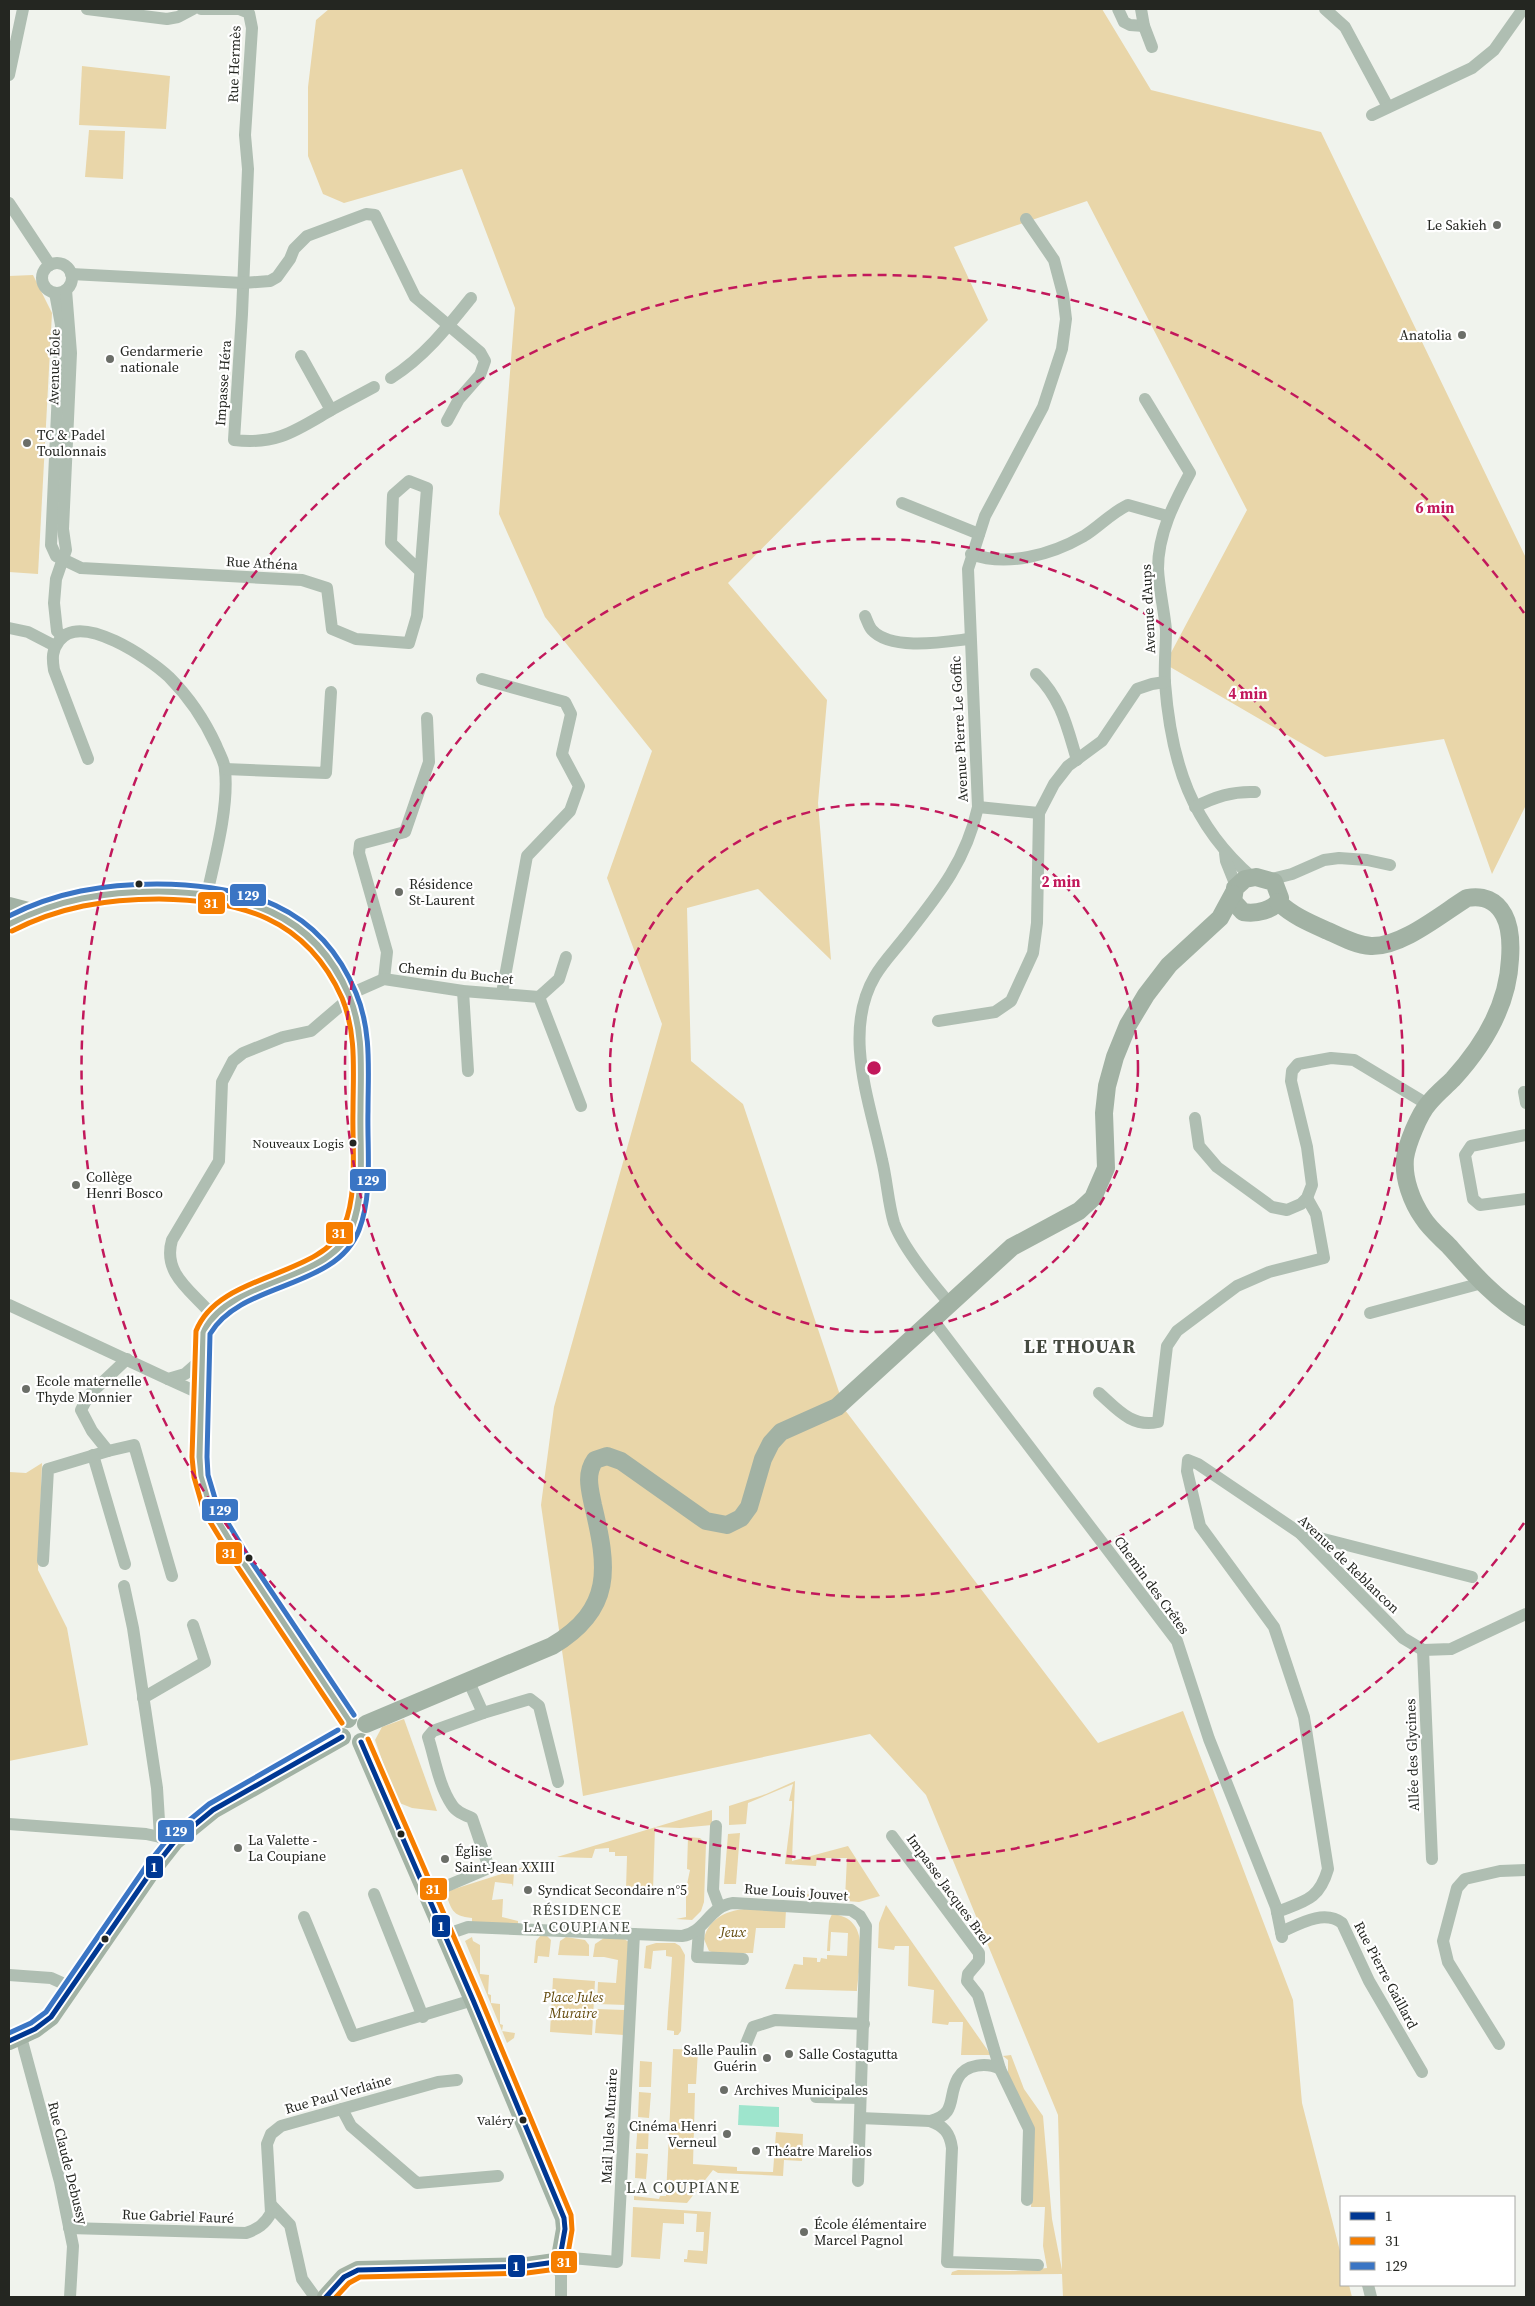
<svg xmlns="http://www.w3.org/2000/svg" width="1535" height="2306" viewBox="0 0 1535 2306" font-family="'Source Serif 4',serif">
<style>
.green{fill:#e9d6a9}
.water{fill:#9ee5cd}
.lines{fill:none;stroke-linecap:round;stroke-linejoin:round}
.street{stroke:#afbeb2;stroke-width:12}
.secondary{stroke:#a2b2a4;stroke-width:18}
.bus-1-casing{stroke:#fff;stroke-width:9}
.bus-2-casing{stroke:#fff;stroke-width:9}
.bus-3-casing{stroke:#fff;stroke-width:9}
.bus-1{stroke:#003893;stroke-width:5}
.bus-2{stroke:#f67e00;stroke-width:5}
.bus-3{stroke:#3a75c4;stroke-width:5}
.ring{fill:none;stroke:#c2185b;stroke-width:2.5;stroke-dasharray:9 6}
.poi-dot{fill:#6b6e68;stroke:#fff;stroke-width:2}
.bus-dot{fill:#242621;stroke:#fff;stroke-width:2}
.labels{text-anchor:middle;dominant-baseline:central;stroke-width:4.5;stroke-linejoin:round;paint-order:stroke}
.bus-label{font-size:13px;fill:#242621;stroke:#fff;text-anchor:end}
.street-label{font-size:14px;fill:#242621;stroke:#fff}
.poi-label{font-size:14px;fill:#242621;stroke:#fff;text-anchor:start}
.park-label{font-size:14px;font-style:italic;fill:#62490b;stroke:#fff}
.neighbourhood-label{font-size:15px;letter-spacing:1px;fill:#454a40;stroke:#fff}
.quarter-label{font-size:16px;letter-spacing:1px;fill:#454a40;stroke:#fff}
.district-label{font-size:19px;font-weight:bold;letter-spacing:1px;fill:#454a40;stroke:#fff}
.centre{fill:#c2185b;stroke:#fff;stroke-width:2.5}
.ring-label{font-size:15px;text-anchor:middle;font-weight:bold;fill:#c2185b;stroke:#fff;stroke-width:4.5;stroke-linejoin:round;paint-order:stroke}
.line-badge{stroke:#fff;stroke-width:2}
.badge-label{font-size:14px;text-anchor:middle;font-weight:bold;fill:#fff}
</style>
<rect width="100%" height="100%" fill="#f0f3ed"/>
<g class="green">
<path d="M329,9H1102L1151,90L1321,132L1526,558V805L1492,874L1444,739L1325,757L1165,664L1247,510L1087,201L954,247L988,320L728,583L827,700L818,803L831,960L758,889L687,908L691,1061L743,1104L845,1410L1098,1743L1183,1711L1293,2000L1302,2103L1341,2255V2285H1349L1352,2297H1063L1062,2274L951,2275L952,2272L958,2270L1015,2271L1047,2268L1043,2246L1045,2207H1031L1034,2144L1008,2076V2060L1003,2056L1011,2055L1024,2089L1043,2116L1052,2219L1062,2270L1058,2115L926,1795L870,1734L583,1796L541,1505L554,1407L662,1024L607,878L652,751L545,617L499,514L515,308L462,169L344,203L323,194L308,156V87L316,20Z"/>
<path d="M82,66L170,76L166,129L79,125Z"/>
<path d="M89,130L125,131L123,179L85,177Z"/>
<path d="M33,275L52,313L38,574L9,572V276Z"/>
<path d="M42,1463L38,1570L67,1628L88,1745L9,1761V1472L26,1473Z"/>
<path d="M404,1719L437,1811L412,1808L397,1802L375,1740L382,1727Z"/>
<path d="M795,1781L792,1861L848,1846L880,1896L859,1902L784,1896V1892L845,1898L847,1858H817L816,1866L785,1864L792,1808V1801H789L793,1784L748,1803L746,1824L729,1825V1806L766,1794Z"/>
<path d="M712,1810V1825L680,1828L655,1827L653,1891L626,1889L627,1856H615V1852H609V1848L595,1849L592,1858L557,1857Z"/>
<path d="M740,1833L736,1884H724L728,1834Z"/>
<path d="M688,1837L700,1838L706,1844L704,1902L701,1911L692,1920L676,1919L686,1917V1889L690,1870L687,1869Z"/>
<path d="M533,1864L532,1871H514L513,1887L512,1884L495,1882L492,1900L503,1899L502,1917L518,1921V1924L472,1922V1918C451,1916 452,1909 445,1892Z"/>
<path d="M886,1905L991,2055H961L963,2022H949L948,2025L932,2023L934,1990L908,1986L909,1946H895L894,1950L878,1948L879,1923Z"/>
<path d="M744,1909L786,1910L785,1928H756L753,1953H715L709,1951L704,1939C708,1919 726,1911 744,1909Z"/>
<path d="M832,1914C872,1918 859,1962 857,1991L785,1989L794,1964L803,1965V1957L817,1958V1962H820L821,1958L827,1959V1955L847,1956L848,1933L831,1932L830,1951H827L829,1921Z"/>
<path d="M541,1935L547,1936L551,1940L549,1957L538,1956L537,1963H534L536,1941Z"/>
<path d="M472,1937L473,1941L480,1945V1974L489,1975L488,1994L491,1995V2003L500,2004V2024L503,2025L502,2031L515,2033L514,2038L507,2043L465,1941Z"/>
<path d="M566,1937L585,1940L589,1945V1956L558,1955L560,1941Z"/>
<path d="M604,1938L624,1939L629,1942L626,2005L597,2004L598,1982L616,1983L618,1960L604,1957H593L595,1944Z"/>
<path d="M656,1943H675L680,1946L685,1955L681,2031L678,2035H674V2031L667,2030C668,2005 671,1981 672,1957L666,1956V1950L653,1951L651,1969L644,1968L646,1946Z"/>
<path d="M553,1978L595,1981L592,2035L550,2032Z"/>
<path d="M597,2009L625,2010L624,2035L595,2033Z"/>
<path d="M673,2049L698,2050L696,2084H688V2093H695L693,2164L737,2167V2171L773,2172L776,2132L803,2134L802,2161L784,2160L783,2176L718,2173L713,2170L687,2203L634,2200V2196L659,2199L660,2196H666Z"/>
<path d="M640,2061L652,2062L651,2087H639Z"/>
<path d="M639,2092L651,2093L649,2118L638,2117Z"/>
<path d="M638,2122L649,2123L648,2149H636Z"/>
<path d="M636,2153L648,2154L646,2179L635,2178Z"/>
<path d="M633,2207L711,2212L707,2264L684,2262V2259H687L688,2250L703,2251L704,2232H696L697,2214L684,2213V2224L663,2223L660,2259L631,2257Z"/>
</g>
<path class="water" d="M739,2105L779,2107V2127L738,2125Z"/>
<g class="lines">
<g class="street">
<path d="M87,9L167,19L178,17L193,9"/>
<path d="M201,9H239L249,13L252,28L245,135L248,169L242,314L234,440C277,445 295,431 331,410"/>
<path d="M1118,9L1124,22L1130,25L1144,26"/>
<path d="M1141,9L1144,26L1152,47"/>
<path d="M1325,9L1345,27L1388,107"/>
<path d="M9,75L23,9"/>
<path d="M1372,115L1472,68L1494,50L1523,9"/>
<path d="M9,203L50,265"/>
<circle cx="57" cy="278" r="15"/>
<path d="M71,274L243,283L270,281L277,277L290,259L294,249L307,236L366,214L375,215L415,297L480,352L485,361L480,375L459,399L447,421"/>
<path d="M55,293L61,325L51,545L56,556L81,568L302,580L327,588L332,629L356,639L409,643L417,616L427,488L409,481L393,495L391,543L420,571"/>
<path d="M301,356L331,410L374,387"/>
<path d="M391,378C424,357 447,328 471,298"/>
<path d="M1145,399L1190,473C1174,503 1158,533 1158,569C1159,589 1164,609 1166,630C1166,647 1164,665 1165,683C1171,762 1191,825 1253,878"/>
<path d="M902,503L979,534"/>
<path d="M971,554C1007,567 1051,555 1084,536C1100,526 1111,513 1128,505L1167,516"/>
<path d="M865,616C867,620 869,627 872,630C891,651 944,642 969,639"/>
<path d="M9,628L28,632L55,646"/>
<path d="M62,636L57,631L54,603L56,579L66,550L63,529L71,353L66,290"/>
<path d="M1036,674C1062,700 1067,727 1077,760"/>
<path d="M482,679L565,702L571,714L562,754L579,786L570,811L527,856L502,993"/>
<path d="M88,759L54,670C52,658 52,650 59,641C81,611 150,659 169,677C189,697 204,719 216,745C219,753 225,762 225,770C229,807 215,858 207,894"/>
<path d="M225,769L326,773L331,692"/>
<path d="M978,807L1039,813"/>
<path d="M1195,807C1215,797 1232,791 1255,792"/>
<path d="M1225,853L1226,861L1236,886"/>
<path d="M1268,880L1292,874L1324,860L1339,858L1367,860L1390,865"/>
<path d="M384,979L387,952L359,853L360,844L405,832L429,762L427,718"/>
<path d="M463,991L468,1071"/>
<path d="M539,997L559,979L566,957"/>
<path d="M938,1021L995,1012L1011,1001L1033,953L1037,923L1039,813L1054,784L1068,766L1102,741L1137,689L1152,684L1165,682"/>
<path d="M1524,1092L1526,1103"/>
<path d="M1195,1118L1199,1146L1217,1167L1272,1207L1287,1210L1301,1204L1307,1198L1312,1185L1307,1147L1291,1081L1292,1071L1298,1064L1331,1058L1354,1060L1427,1104"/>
<path d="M1526,1135L1471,1146L1465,1155L1473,1199L1480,1205L1526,1199"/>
<path d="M950,1304C932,1283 903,1248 894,1223C888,1203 887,1180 882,1160C870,1102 842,1032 875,976C883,962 895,950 905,937C939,894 966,861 978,807L968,569L985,516L1043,407L1062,349L1066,319L1063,294L1054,260L1026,219"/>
<path d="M9,1305L168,1379L185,1374L202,1359"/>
<path d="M1370,1313L1482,1283"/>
<path d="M212,1315C192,1291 162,1274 172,1240L219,1161L222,1082L233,1061L243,1053L283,1037L311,1031L359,990L384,979L463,991L539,997L581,1106"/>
<path d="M933,1320L1177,1641L1209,1739L1276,1907L1282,1937"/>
<path d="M168,1379L201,1394"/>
<path d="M1099,1393C1117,1409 1132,1428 1158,1422L1167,1346L1177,1331L1237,1286L1269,1272L1324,1258L1316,1214L1307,1198"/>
<path d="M108,1451L134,1445L172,1576"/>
<path d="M93,1455L125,1564"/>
<path d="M1300,1533L1472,1577"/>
<path d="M43,1561L48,1469L108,1451L92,1431L81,1410L89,1395L127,1359"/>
<path d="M124,1586L133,1628L157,1788L160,1837"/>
<path d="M1423,1650L1432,1859"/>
<path d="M143,1698L205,1662L193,1625"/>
<path d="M483,1713L530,1699L539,1706L558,1782"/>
<path d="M9,1824L146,1834L160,1837L166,1842"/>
<path d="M716,1826L713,1890L719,1906"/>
<path d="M892,1836L979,1953V1961L968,1974L967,1981L978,1995L1000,2069"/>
<path d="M374,1894L423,2017"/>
<path d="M428,1894L489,1868L472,1818C465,1815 456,1812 452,1805C439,1786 435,1759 428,1737L433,1731L483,1713L468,1680"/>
<path d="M1277,1912C1305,1901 1319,1900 1328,1869L1304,1717L1274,1627L1200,1526L1187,1471L1188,1460L1198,1464L1300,1533L1403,1638L1423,1650L1451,1649L1526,1614"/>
<path d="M304,1917L353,2036L473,2000"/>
<path d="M699,1930L697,1957L743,1959"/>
<path d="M1281,1932C1299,1924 1324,1909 1342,1923L1369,1981L1422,2072"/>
<path d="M445,1935L468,1927L682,1936C705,1933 709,1906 733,1903L851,1910L860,1916L866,1926L858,2181"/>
<path d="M9,1975L51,1978L71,1987"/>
<path d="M21,2037L60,2182L73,2246L70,2297"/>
<path d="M746,2044L753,2027L775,2020L864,2024"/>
<path d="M1499,2044L1448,1962L1443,1941L1457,1888L1465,1879L1500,1871L1526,1870"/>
<path d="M816,2097L860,2098"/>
<path d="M342,2109L351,2126L417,2183L498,2176"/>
<path d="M860,2118L930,2121C944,2126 950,2133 952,2148L947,2262L1038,2265"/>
<path d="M930,2121C958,2114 947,2097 958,2078C966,2064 987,2062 1000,2069L1029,2129L1027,2200"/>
<path d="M272,2206L290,2225L302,2279L315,2297"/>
<path d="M69,2228L246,2233C258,2229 265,2224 271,2213L267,2144L271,2134L281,2126L438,2082L457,2080"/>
<path d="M560,2257L617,2262L634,1934"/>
<path d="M552,2262L561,2274L558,2260"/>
<path d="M1368,2285L1371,2297"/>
<path d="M561,2297V2274"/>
</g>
<g class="secondary">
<path d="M1256,877L1274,882L1280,898C1275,911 1255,914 1243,912L1233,901L1235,888L1245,879Z"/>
<path d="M1278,902C1293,916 1310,923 1328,931C1341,937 1356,945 1371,946C1402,947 1441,914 1467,898C1483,895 1496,900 1504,915C1511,928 1511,945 1510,959C1508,1005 1484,1045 1453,1079C1445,1087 1436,1094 1429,1103C1419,1114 1407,1144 1405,1158C1403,1179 1412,1202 1423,1218C1430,1229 1440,1237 1449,1246C1472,1272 1496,1300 1526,1317"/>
<path d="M9,906L32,912"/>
<path d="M9,924C58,897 108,891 163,892C186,892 209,893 231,897C303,911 357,976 361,1047C361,1072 360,1098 360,1123C359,1156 364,1211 346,1239C322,1276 214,1291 203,1332L199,1457L201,1476L210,1508L243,1562L348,1719"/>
<path d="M366,1724L552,1646C614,1609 608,1568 593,1505C590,1490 585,1474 595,1460L607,1456L621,1461L706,1521L727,1525L741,1518L749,1507L763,1459L771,1443L781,1432L837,1407L1012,1247L1079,1211L1093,1198L1106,1168L1104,1113L1107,1086L1115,1057L1128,1025L1146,995L1169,965L1220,918L1233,894"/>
<path d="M9,2041L35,2029L51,2017L153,1869L175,1841L213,1810L342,1737"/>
<path d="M326,2297L344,2277L358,2270L527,2266L555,2262L560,2257L565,2229L564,2218L473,2000L361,1742"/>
</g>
<g class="bus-1-casing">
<g id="bus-1">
<path d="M9,2041L35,2029L51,2017L153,1869L175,1841L213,1810L342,1737"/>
<path d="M326,2297L344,2277L358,2270L527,2266L555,2262L560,2257L565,2229L564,2218L473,2000L361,1742"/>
</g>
</g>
<g class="bus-2-casing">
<g id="bus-2">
<path d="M12,931C59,907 106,899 159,899C239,900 306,917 342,998C357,1034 353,1073 353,1111C352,1148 358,1192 344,1226C322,1278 219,1272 196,1331L192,1457L194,1477L204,1512L237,1566L342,1723"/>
<path d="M336,2297L349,2283L360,2277L527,2273L557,2269L567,2259L572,2230L571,2215L480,1997L368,1739"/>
</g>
</g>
<g class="bus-3-casing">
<g id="bus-3">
<path d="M9,916C56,892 104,884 157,884C244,885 320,904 356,993C372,1031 368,1071 368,1111C367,1149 373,1194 359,1230C336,1290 241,1281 210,1334L207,1457L208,1475L217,1505L249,1558L354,1715"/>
<path d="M9,2033L31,2023L46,2012L147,1865L170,1836L209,1804L338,1730"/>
</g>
</g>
<use href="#bus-1" class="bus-1"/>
<use href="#bus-2" class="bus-2"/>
<use href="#bus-3" class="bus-3"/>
</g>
<g class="ring">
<circle cx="874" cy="1068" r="264"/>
<circle cx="874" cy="1068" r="529"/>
<path d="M1524 1523A793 793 0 1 1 1524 613"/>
</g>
<g class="poi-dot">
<circle cx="1497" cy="225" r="5"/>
<circle cx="1462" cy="335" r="5"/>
<circle cx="110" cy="359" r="5"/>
<circle cx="27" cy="443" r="5"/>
<circle cx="399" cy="892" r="5"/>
<circle cx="76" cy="1185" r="5"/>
<circle cx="26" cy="1389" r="5"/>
<circle cx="238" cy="1848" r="5"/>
<circle cx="445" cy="1859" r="5"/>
<circle cx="528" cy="1890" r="5"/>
<circle cx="789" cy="2054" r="5"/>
<circle cx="767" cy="2058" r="5"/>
<circle cx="724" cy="2090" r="5"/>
<circle cx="727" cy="2134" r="5"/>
<circle cx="756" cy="2151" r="5"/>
<circle cx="804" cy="2232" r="5"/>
</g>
<g class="bus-dot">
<circle cx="139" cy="884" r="4.5"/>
<circle cx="353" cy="1143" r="4.5"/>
<circle cx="249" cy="1558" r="4.5"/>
<circle cx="401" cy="1834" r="4.5"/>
<circle cx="105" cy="1939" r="4.5"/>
<circle cx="523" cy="2120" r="4.5"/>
</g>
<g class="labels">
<g class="bus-label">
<text x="344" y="1143">Nouveaux Logis</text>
<text x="514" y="2120">Valéry</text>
</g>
<g class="street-label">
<text transform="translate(234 64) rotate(-88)">Rue Hermès</text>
<text transform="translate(54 367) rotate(-89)">Avenue Éole</text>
<text transform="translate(223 383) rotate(-86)">Impasse Héra</text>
<text transform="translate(262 563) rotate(3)">Rue Athéna</text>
<text transform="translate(1148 609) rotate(-93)">Avenue d'Aups</text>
<text transform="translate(959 729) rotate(-93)">Avenue Pierre Le Goffic</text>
<text transform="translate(456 973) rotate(6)">Chemin du Buchet</text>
<text transform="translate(1349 1564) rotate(44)">Avenue de Reblancon</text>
<text transform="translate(1152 1585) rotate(54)">Chemin des Crêtes</text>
<text transform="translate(1412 1755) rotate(-92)">Allée des Glycines</text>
<text transform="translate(949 1889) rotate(54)">Impasse Jacques Brel</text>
<text transform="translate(796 1892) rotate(4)">Rue Louis Jouvet</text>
<text transform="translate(1386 1975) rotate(62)">Rue Pierre Gaillard</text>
<text transform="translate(338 2094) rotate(-16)">Rue Paul Verlaine</text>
<text transform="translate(609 2126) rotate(-87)">Mail Jules Muraire</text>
<text transform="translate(68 2163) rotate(76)">Rue Claude Debussy</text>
<text transform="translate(178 2216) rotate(2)">Rue Gabriel Fauré</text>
</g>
<g class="poi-label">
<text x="1487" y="225" text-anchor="end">Le Sakieh</text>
<text x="1452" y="335" text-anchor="end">Anatolia</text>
<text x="120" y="351">Gendarmerie<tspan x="120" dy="16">nationale</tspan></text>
<text x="37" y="435">TC &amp; Padel<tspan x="37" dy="16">Toulonnais</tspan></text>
<text x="409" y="884">Résidence<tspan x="409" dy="16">St-Laurent</tspan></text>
<text x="86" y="1177">Collège<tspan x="86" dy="16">Henri Bosco</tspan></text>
<text x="36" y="1381">Ecole maternelle<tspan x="36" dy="16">Thyde Monnier</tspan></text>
<text x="248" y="1840">La Valette -<tspan x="248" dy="16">La Coupiane</tspan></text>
<text x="455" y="1851">Église<tspan x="455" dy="16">Saint-Jean XXIII</tspan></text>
<text x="538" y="1890">Syndicat Secondaire n°5</text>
<text x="757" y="2050" text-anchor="end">Salle Paulin<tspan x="757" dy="16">Guérin</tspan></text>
<text x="799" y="2054">Salle Costagutta</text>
<text x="734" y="2090">Archives Municipales</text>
<text x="717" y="2126" text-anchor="end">Cinéma Henri<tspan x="717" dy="16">Verneul</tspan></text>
<text x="766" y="2151">Théatre Marelios</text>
<text x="814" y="2224">École élémentaire<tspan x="814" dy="16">Marcel Pagnol</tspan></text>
</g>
<g class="park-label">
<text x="733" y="1932">Jeux</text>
<text x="573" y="1997">Place Jules<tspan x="573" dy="16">Muraire</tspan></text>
</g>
<g class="neighbourhood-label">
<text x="577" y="1909">RÉSIDENCE<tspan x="577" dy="17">LA COUPIANE</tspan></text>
</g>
<g class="quarter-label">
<text x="683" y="2187">LA COUPIANE</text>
</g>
<g class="district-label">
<text x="1080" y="1346">LE THOUAR</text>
</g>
</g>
<circle cx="874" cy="1068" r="8" class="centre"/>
<g class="ring-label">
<text x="1435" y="513">6 min</text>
<text x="1248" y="699">4 min</text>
<text x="1061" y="887">2 min</text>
</g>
<g class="line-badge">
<rect x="229" y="883" width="38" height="24" rx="5" fill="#3a75c4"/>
<rect x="197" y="891" width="29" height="24" rx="5" fill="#f67e00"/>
<rect x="349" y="1168" width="38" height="24" rx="5" fill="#3a75c4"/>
<rect x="325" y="1221" width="29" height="24" rx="5" fill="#f67e00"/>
<rect x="201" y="1498" width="38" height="24" rx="5" fill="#3a75c4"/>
<rect x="215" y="1541" width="28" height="24" rx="5" fill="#f67e00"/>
<rect x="157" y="1819" width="38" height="24" rx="5" fill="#3a75c4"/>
<rect x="145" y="1855" width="19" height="24" rx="5" fill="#003893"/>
<rect x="419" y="1877" width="29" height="24" rx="5" fill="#f67e00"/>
<rect x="431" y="1914" width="20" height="24" rx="5" fill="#003893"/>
<rect x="550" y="2250" width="28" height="24" rx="5" fill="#f67e00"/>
<rect x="507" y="2254" width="19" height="24" rx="5" fill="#003893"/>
</g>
<g class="badge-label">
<text x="248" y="900">129</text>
<text x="211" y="908">31</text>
<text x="368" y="1185">129</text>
<text x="339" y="1238">31</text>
<text x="220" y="1515">129</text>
<text x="229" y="1558">31</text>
<text x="176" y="1836">129</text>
<text x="154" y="1872">1</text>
<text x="433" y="1894">31</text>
<text x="441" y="1931">1</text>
<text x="564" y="2267">31</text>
<text x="516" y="2271">1</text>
</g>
<rect width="1535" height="2306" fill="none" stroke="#242621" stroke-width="20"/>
<rect x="1340" y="2196" width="175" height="90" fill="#ffffff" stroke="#a7a8a6"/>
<rect x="1350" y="2212" width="25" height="8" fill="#003893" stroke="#a7a8a6"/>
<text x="1385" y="2221" font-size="15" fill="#242621">1</text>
<rect x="1350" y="2237" width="25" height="8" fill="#f67e00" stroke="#a7a8a6"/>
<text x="1385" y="2246" font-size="15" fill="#242621">31</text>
<rect x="1350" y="2262" width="25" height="8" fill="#3a75c4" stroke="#a7a8a6"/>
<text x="1385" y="2271" font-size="15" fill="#242621">129</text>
</svg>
